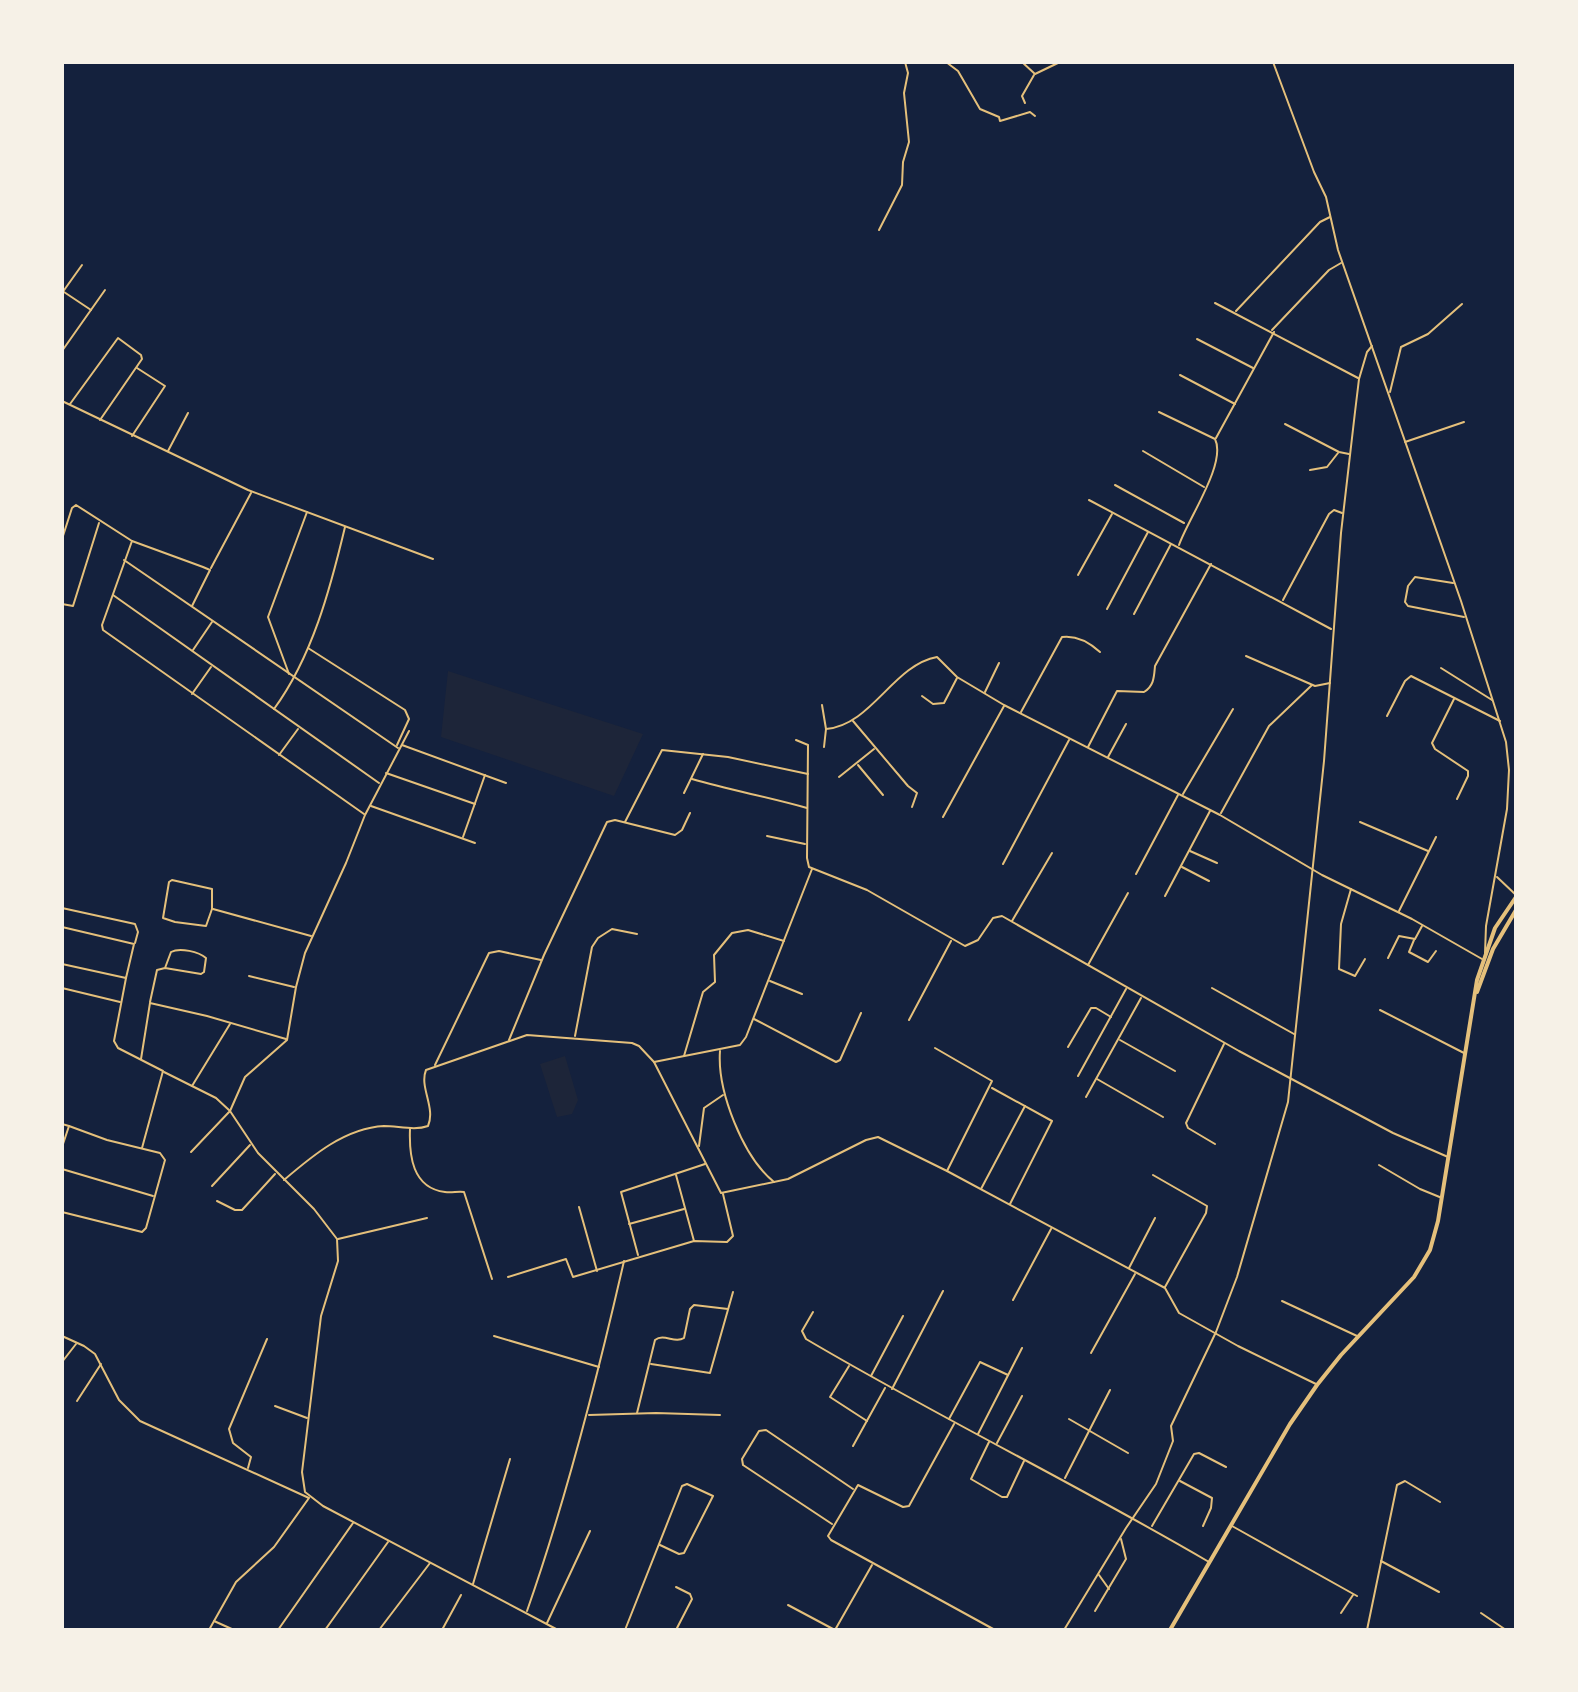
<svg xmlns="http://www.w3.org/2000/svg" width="1578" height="1692" viewBox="0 0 1578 1692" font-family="Bitter,serif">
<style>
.green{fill:#1d2539}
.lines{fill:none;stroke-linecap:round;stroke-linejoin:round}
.minor{stroke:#e5c07b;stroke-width:2}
.primary{stroke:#e5c07b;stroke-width:4}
</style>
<rect width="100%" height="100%" fill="#14213d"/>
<g class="green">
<path d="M448,671L643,734L614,796L441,737Z"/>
<path d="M565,1056L578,1100L572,1114L557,1117L540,1064Z"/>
</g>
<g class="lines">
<g class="minor">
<path d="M946,62L958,71L980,109L999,117L1000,121L1030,112L1035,116"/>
<path d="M1022,62L1035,74L1060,62"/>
<path d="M1273,62L1314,172L1326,197L1338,250L1461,601L1506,742L1509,770L1507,809L1486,926L1485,953"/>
<path d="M1025,103L1022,96L1034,75"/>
<path d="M879,230L902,185L903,162L909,142L904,93L908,73L905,62"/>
<path d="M64,292L91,310"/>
<path d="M62,293L82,265"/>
<path d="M1215,303L1358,378"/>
<path d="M1236,311L1320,222L1330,217"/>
<path d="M1272,330L1329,270L1341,263"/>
<path d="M1197,339L1253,368"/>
<path d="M62,351L105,290"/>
<path d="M1180,375L1235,404"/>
<path d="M1390,392L1401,347L1428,334L1462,304"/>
<path d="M62,401L248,490L433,559"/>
<path d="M70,404L118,338L141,355L142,359L100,420"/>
<path d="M1159,412L1215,439C1227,463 1188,519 1179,545"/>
<path d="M1285,424L1339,452L1349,454"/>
<path d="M132,436L165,386L137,368"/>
<path d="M1216,438L1274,332"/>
<path d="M1405,442L1464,422"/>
<path d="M168,451L188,413"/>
<path d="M1143,451L1204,487"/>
<path d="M1310,470L1327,467L1338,453"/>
<path d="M1115,485L1184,523"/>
<path d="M1089,500L1331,629"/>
<path d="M62,539L72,508L76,505L132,541L203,567L210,570L192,606"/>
<path d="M132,541L102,625L103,630L364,814"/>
<path d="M124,560L398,748"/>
<path d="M211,568L251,493"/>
<path d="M1078,575L1112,514"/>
<path d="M1453,583L1415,577L1408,586L1405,602L1408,606L1464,617"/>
<path d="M113,595L379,783"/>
<path d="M1283,600L1329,514L1334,510L1342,513"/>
<path d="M62,604L73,606L99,523"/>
<path d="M1107,609L1148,532"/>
<path d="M1134,614L1171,544"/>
<path d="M308,648L405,710L409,719L397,745"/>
<path d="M193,650L212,622"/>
<path d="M1246,656L1315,686L1330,683"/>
<path d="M1441,668L1492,700"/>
<path d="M289,674L268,617L307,512"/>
<path d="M985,692L999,663"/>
<path d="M192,694L211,667"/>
<path d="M922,696L933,704L944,703L957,678"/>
<path d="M1454,699L1432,743L1435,749L1468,771V776L1457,799"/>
<path d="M822,705L826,729L824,747"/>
<path d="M274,709C312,657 330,590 345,527"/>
<path d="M1021,712L1062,637C1077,635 1089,642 1100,652"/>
<path d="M1387,716L1405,681L1411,676L1500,721"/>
<path d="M853,721L908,786L917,793L912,807"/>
<path d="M826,729C872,725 893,665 937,657L957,677L1004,705L1220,815L1322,875L1412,919L1482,959"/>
<path d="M409,731L365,815L346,863L305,953L296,987L287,1040L245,1077L230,1111L258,1153L314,1209L337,1239L338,1261L321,1316L302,1472L305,1492L323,1506L558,1630"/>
<path d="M796,740L808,745L807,858L809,867L867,890L965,946L978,940L993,918L1002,916L1239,1051L1393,1133L1448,1157"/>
<path d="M402,745L506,783"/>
<path d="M1088,747L1117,691L1144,692C1154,686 1154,677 1155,666L1211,564"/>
<path d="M279,755L298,729"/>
<path d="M1108,757L1126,724"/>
<path d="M858,765L883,795"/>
<path d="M386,773L475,804"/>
<path d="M839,777L874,749"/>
<path d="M692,779C730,790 768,797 807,808"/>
<path d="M684,793L703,754"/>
<path d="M1183,794L1233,709"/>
<path d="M371,806L475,843"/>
<path d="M1221,813L1269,726L1312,685"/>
<path d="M943,817L1004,706"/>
<path d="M625,822L662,750L728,757L808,774"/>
<path d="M1360,822L1428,851"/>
<path d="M767,836L805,844"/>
<path d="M463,837L485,775"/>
<path d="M1190,851L1217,863"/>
<path d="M1003,864L1069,740"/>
<path d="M1182,867L1209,881"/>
<path d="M1136,874L1178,795"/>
<path d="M1497,877L1516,895"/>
<path d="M172,880L212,889V909L206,926L175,922L163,918L169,882Z"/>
<path d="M1351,889L1341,924L1339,969L1355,976L1365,959"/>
<path d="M1165,896L1210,811"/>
<path d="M62,908L135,924L138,932L135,943"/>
<path d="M213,909L311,936"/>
<path d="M1399,911L1436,837"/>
<path d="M1012,921L1052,853"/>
<path d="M62,927L134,944L126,978L62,964"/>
<path d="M1414,940L1409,952L1428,962L1436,951"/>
<path d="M1388,958L1399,936L1415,939L1422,926"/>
<path d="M1088,965L1128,893"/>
<path d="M249,976L294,987"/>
<path d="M126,978L114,1041L118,1048L163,1071L142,1148"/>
<path d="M770,981L802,994"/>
<path d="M62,988L120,1002"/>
<path d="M1212,988L1294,1034"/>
<path d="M150,1002L157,970L165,968L201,974L204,972L206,958C199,952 180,947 171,952L165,968"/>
<path d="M1380,1010L1464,1053"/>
<path d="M754,1019L836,1062L840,1060L861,1013"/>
<path d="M909,1020L951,941"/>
<path d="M575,1036L592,947L598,938L612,929L637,934"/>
<path d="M509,1040L544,955L607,822L615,820L675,835L682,830L690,813"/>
<path d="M1120,1040L1175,1071"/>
<path d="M1068,1047L1091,1008H1096L1111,1017"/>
<path d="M935,1048L992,1081L947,1171"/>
<path d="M720,1051C717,1091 743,1157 774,1182"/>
<path d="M684,1056L703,992L715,982L714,955L732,933L748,930L784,941"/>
<path d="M141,1059L150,1003L207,1016L286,1039"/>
<path d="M654,1062L721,1193L788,1179L866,1140L878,1137L947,1171L1165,1288L1179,1313L1238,1346L1316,1384"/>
<path d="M435,1065L489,953L499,951L541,960"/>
<path d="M164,1072L216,1098L230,1111L191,1152"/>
<path d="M1078,1076L1126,989"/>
<path d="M1097,1079L1163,1117"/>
<path d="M192,1086L230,1024"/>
<path d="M992,1088L1052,1121L1010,1204"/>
<path d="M1086,1097L1141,998"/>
<path d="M62,1124L69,1126L62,1147"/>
<path d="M410,1129C409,1155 412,1188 445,1192C452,1193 458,1191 464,1192L492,1279"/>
<path d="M1215,1144L1188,1128L1186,1123L1224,1044"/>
<path d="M699,1146L704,1108L723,1095"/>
<path d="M1379,1165L1420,1189L1442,1198"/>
<path d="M62,1169L153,1196"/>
<path d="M676,1175L694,1241"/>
<path d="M1153,1175L1207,1206L1206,1213L1165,1287"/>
<path d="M284,1180C312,1156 345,1128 384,1126C398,1126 415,1131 428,1126C436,1108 419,1087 426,1070L527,1035L632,1043L639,1046L654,1062L740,1045L746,1037L812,869"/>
<path d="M212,1186L250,1145"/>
<path d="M981,1189L1025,1106"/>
<path d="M217,1201L235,1210H242L275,1174"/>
<path d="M579,1207L597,1271"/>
<path d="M62,1212L142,1232L146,1228L165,1160L160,1153L107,1140L69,1126"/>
<path d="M629,1224L684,1209"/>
<path d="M338,1239L427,1218"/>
<path d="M638,1255L621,1192L705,1164"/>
<path d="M1129,1268L1155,1218"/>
<path d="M508,1277L566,1259L573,1277L694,1241L727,1242L733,1236L723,1194"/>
<path d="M1013,1300L1051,1229"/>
<path d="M1282,1301L1357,1336"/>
<path d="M813,1312L802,1331L806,1339C938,1417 1076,1484 1209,1562"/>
<path d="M62,1336L84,1346L95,1354L119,1400L140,1421L309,1498L274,1547L236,1582L209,1630"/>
<path d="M494,1336L599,1367"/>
<path d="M1091,1353L1135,1274"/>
<path d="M62,1362L76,1344"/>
<path d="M651,1364L710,1373L733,1292"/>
<path d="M849,1366L830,1397L867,1421"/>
<path d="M871,1376L903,1316"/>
<path d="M892,1389L943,1291"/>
<path d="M77,1401L101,1364"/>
<path d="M275,1406L307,1418"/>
<path d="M637,1413L655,1340C664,1333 675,1344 684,1338L690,1309L694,1305L728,1309"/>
<path d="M589,1415L656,1413L720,1415"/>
<path d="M949,1419L980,1362L1008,1375"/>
<path d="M1069,1419L1128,1453"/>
<path d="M954,1424L909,1506L903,1507L858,1485L828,1536L831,1540L995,1630"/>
<path d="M978,1434L1022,1348"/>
<path d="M989,1442L971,1479L1002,1497H1007L1024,1461"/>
<path d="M997,1443L1022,1396"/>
<path d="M853,1446L885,1388"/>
<path d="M248,1468L251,1457L233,1443L229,1429L267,1339"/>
<path d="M1065,1478L1110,1390"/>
<path d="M1180,1481L1212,1498L1211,1508L1203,1526"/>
<path d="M832,1524L743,1465L742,1459L759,1431L766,1430L853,1489"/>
<path d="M1152,1526L1194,1454L1199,1453L1226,1467"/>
<path d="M1232,1526L1357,1596"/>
<path d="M1381,1561L1439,1592"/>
<path d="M1099,1575L1109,1589"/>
<path d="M473,1584L510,1459"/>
<path d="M788,1605L833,1629"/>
<path d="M527,1611C567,1497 597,1379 624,1261"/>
<path d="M1095,1611L1126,1559L1121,1539"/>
<path d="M1341,1613L1353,1595"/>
<path d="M1481,1613L1506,1630"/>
<path d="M214,1621L234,1630"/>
<path d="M547,1623L590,1531"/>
<path d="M278,1630L353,1523"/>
<path d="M325,1630L388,1542"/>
<path d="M379,1630L430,1563"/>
<path d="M395,1630H399"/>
<path d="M442,1630L461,1595"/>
<path d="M625,1630L682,1486L687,1484L713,1496L684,1553L679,1554L660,1545"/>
<path d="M676,1630L692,1599L690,1594L676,1587"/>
<path d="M835,1630L872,1565"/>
<path d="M1064,1630L1126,1528L1156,1484L1173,1441L1171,1426L1216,1332L1237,1277L1288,1102L1324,761L1341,533L1355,412L1359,379L1367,352L1372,346"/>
<path d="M1367,1630L1397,1485L1405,1481L1440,1502"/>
</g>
<g class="primary">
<path d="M1477,992L1493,949L1516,910"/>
<path d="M1170,1630L1290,1424L1317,1385L1341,1355L1414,1277L1430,1250L1438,1221L1477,980L1495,928L1516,897"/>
</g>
</g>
<rect width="1578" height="1692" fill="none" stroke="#f6f1e7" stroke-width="128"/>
</svg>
